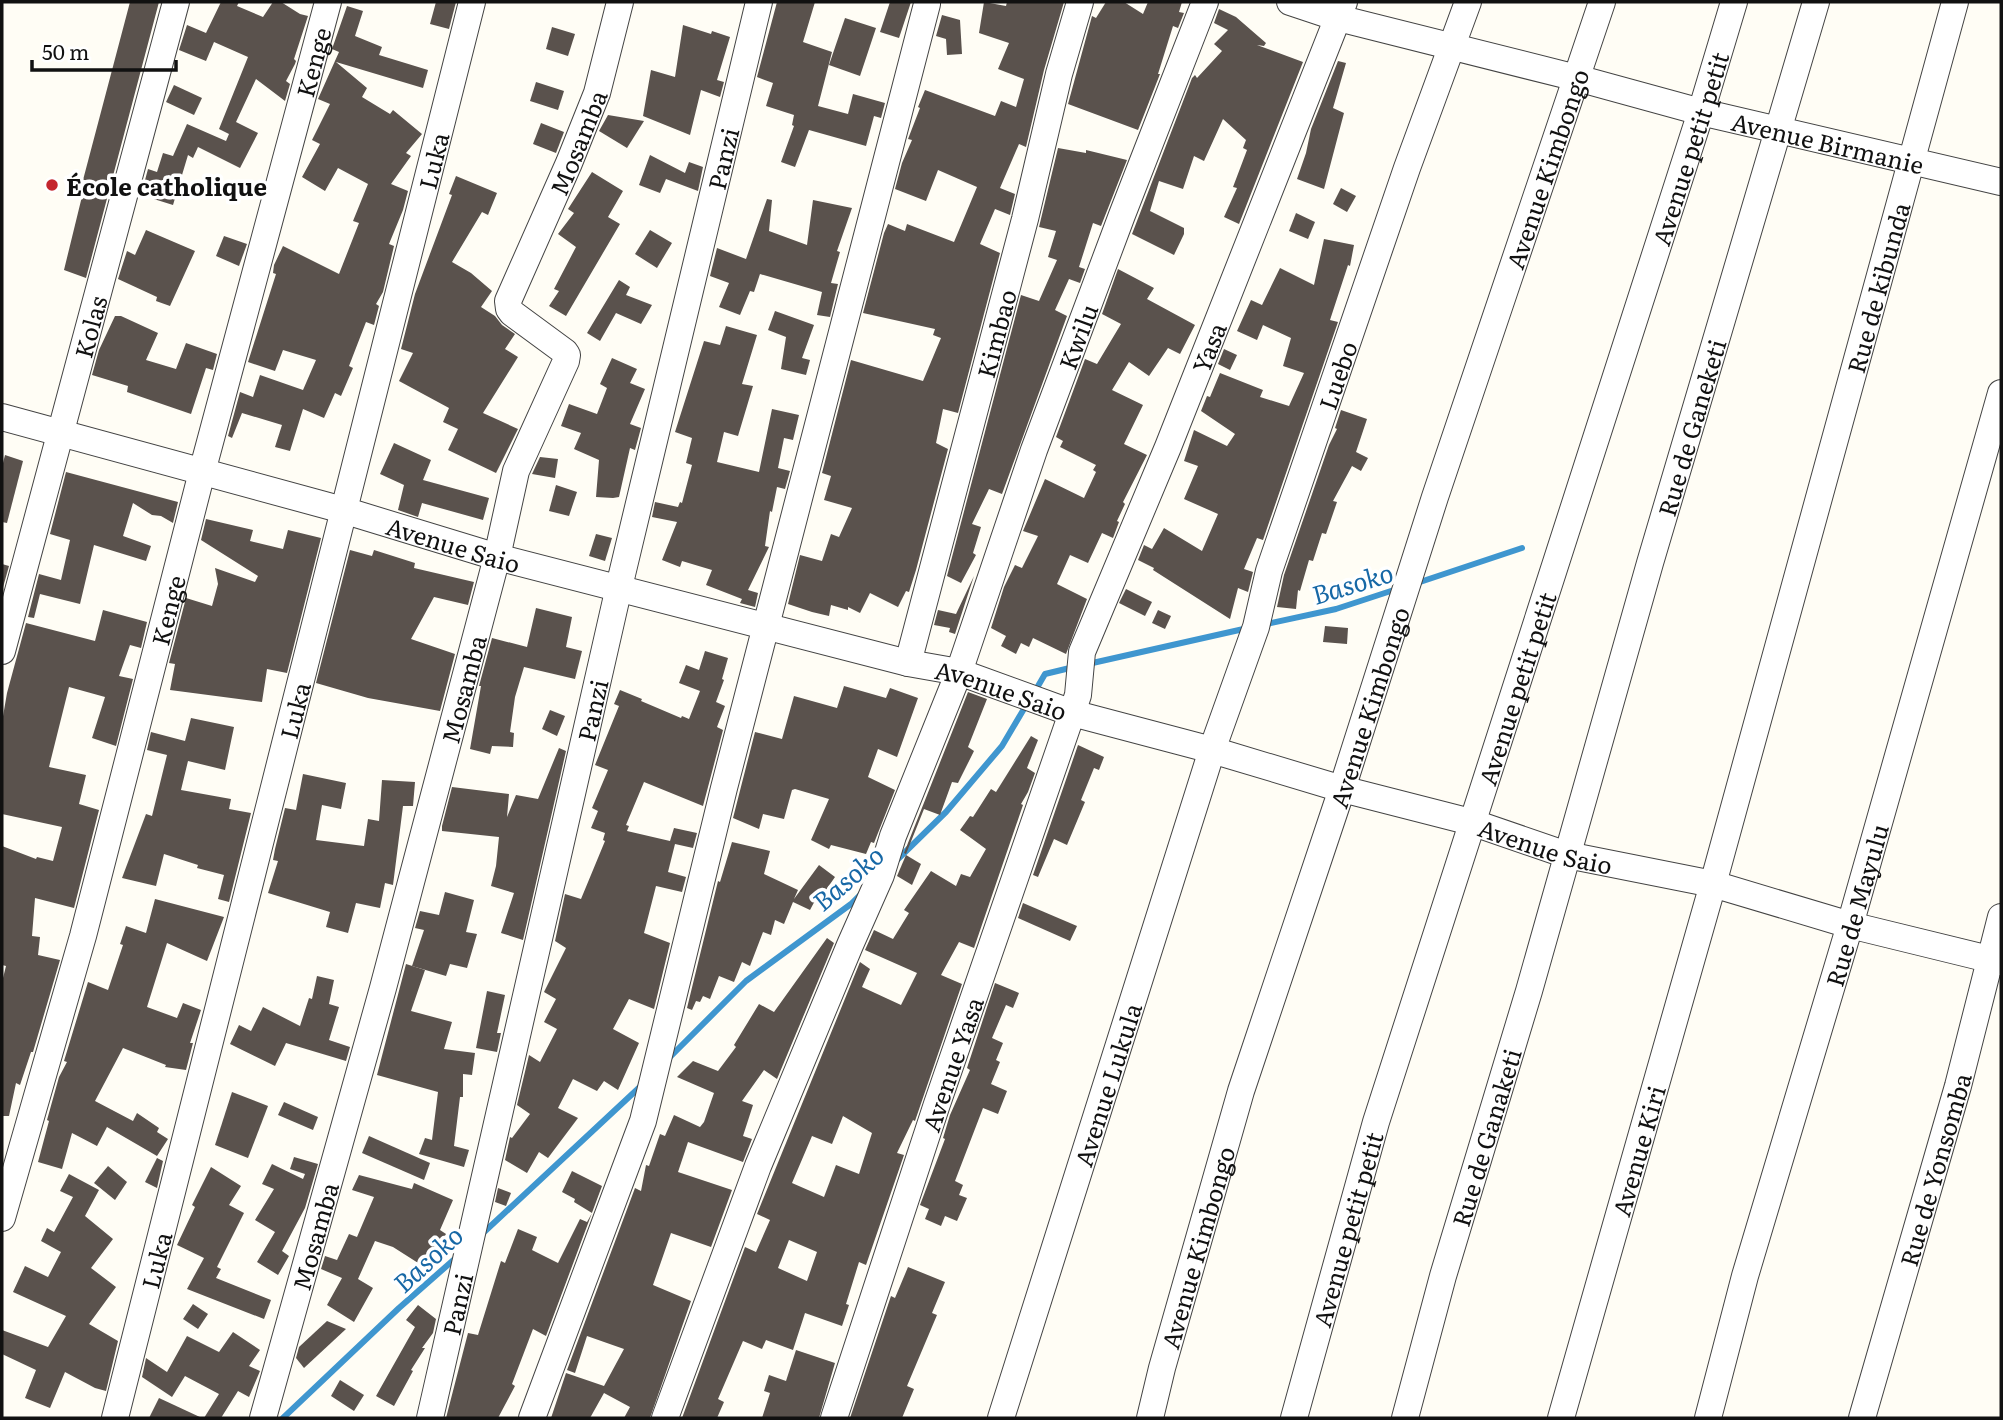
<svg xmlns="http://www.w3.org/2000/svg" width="2003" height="1420" viewBox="0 0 2003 1420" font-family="Literata,serif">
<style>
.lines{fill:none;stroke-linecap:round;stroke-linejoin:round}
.stream{stroke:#3f96cf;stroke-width:6}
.building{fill:#5a524d;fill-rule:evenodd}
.minor-casing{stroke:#444;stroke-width:28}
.minor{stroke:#fff;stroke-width:26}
.poi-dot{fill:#c4262e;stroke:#fff;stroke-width:2.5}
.labels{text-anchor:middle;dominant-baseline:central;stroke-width:7;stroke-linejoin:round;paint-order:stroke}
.street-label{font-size:24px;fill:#111;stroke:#fff}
.poi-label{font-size:24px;font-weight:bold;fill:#111;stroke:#fff;text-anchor:start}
.water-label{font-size:26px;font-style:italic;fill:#1768a6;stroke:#fff}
</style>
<rect width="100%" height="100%" fill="#fffdf5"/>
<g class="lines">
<g class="stream">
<path d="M1414,584L1522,548"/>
<path d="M1262,625L1336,609L1397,589"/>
<path d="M1088,664L1248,628"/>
<path d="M1034,693L1045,674L1074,667"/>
<path d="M897,860L946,812L1002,746L1028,702"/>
<path d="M668,1059L746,981L851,904L861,894"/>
<path d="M482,1234L643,1084"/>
<path d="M283,1418L399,1308L458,1256"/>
</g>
</g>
<g class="building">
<path d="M130,2H159L86,278L64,270L86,180H83Z"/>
<path d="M221,2H239L237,6L263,17L273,2H281L300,14L308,16L294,59L296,61L295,64L286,81L290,84L285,101L256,79L236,122L258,133L240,168L198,147L193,158L188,155L173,205L141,195L148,169L157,172L163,153L173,156L187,124L226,141L229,134L219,129L248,57L214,42L206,61L179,50L187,25L206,33Z"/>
<path d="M436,2H456L449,29L430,24Z"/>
<path d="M777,2H815L803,42L832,52L818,106L848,114L853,94L885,103L881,118L874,116L866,146L809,130L795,167L781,162L794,126L792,125L794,115L766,106L773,83L757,77Z"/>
<path d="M890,2H911L899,38L880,32Z"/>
<path d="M984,2L1006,6L1007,2H1064L1044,70L1026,147L1019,144L1000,188L1015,194L1010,215L995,209L980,244L1000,253L958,413L943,409L936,443L948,449L916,570L909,592L906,591L898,607L870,593L860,613L848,607V610L831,605L829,616L812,612L788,604L800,555L822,561L831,534L839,537L852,508L824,500L831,476L822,473L851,360L923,381L941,338L933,335L935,329L863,313L884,233L888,224L905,231L907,224L954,242L977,187L938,170L926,201L895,189L902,163L912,140L908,139L920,108L918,107L925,90L995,116L1001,101L1016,107L1024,79L998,69L1009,43L979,33Z"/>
<path d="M1106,2H1124L1143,14L1148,2H1182L1179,12L1184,13L1178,28L1173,26L1158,74H1160L1138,130L1068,104L1092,16L1096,18Z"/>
<path d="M347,6L363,11L355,36L382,47L379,55L428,70L423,88L336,62L367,88L362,97L390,114L393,110L422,134L406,153L411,156L391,184L408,191L403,210L389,244L394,246L383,292L376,304L379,306L374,325L366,322L349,366L353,368L341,396L335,393L324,418L303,409L290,451L275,447L282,425L242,413L232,438L228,436L240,392L253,397L260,375L303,390L316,360L283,350L275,371L248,362L276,274L273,273L274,265L283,246L339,274L359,223L353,221L368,184L338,168L325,191L302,177L320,144L312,140L330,104L318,99L339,52L332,49Z"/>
<path d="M1219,9L1236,17L1266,43L1264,46L1257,45L1303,62L1239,224L1224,217L1237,188L1233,187L1247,150L1243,148L1246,140L1223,119L1204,161L1194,156L1183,189L1159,181L1150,211L1184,228V234L1174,255L1132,234L1192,78L1195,75L1197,78L1222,51L1214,44L1228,30L1214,23Z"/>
<path d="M942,15L960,20L962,54L947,55L946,39L936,36Z"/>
<path d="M845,18L876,28L860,76L829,65Z"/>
<path d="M683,25L711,34L712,31L730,37L717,80L724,82L720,97L701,90L690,135L643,116L651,70L675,77Z"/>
<path d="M552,27L575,34L568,56L546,49Z"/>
<path d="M1338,61L1346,63L1333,108L1344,113L1324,189L1297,179L1306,153L1311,129Z"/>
<path d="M536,82L564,91L558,110L530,101Z"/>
<path d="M174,85L202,98L194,115L166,102Z"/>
<path d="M608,115L644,121L627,148L599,131Z"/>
<path d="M541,123L564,132L556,153L533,144Z"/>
<path d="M1058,148L1086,153V150L1127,160L1101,226L1093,223L1079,267L1085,269L1080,283L1069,279L1055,310L1067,316L1002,494L989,489L972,524L981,527L973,553L976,555L961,583L947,576L1021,295L1039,301L1057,260L1048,257L1056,231L1039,227Z"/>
<path d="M650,155L685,173L689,162L703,167L698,191L666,179L660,193L639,185Z"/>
<path d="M592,172L623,191L608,217L620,224L566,316L549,306L559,291L554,289L576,247L558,234L574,213L568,209Z"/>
<path d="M456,176L497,193L488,215L482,212L452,262L471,273L492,291L481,307L495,316L502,325L515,334L505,349L518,357L483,413L518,429L496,473L448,450L458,429L443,422L449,408L399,381L413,353L401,349L415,294L452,195L449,194Z"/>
<path d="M1341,188L1356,196L1347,212L1333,204Z"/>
<path d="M767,199L772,200L769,231L807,245L813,200L852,208L837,251L840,252L831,283L838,284L830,317L817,315L822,292L760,274L754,292L750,291L740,315L719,307L729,283L710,276L717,248L746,259Z"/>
<path d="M1296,213L1315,222L1308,239L1289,231Z"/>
<path d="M146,230L195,251L170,306L156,301L157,297L118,279L127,251L135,255Z"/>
<path d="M650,230L672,243L657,268L635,254Z"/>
<path d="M224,236L247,244L239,266L216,256Z"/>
<path d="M1324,239L1354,245L1350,266L1348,265L1330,320L1338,322L1263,540L1257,538L1244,569L1253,572L1248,592L1238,588L1230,619L1153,570L1154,568L1138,560L1144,545L1152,549L1164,528L1202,551L1218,514L1184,499L1198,466L1184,461L1194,430L1227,446L1235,434L1201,411L1207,396L1210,397L1220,373L1263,390L1260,397L1289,406L1304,373L1283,366L1291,338L1263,325L1257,340L1237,331L1251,300L1262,305L1280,268L1314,285Z"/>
<path d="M1118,269L1154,288L1147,299L1195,325L1180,354L1168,348L1149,376L1129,362L1112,390L1143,405L1124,444L1147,455L1123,502L1125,504L1117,521L1119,522L1113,538L1102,533L1088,563L1070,555L1057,584L1087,599L1066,654L1033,638L1029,647L1021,643L1016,654L1001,646L1006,636L991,628L1004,587L1015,565L1022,568L1038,536L1023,531L1045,479L1084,498L1096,472L1093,470L1096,465L1060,447L1063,441L1056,437L1085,359L1097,364L1121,324L1102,314Z"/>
<path d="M619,280L630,287L626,295L652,305L641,324L616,313L600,341L587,333Z"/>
<path d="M775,311L814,325L802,358L810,360L806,375L781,369L786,337L768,330Z"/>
<path d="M115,316H121L158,333L146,360L176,369L186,343L217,354L213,370L206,368L191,414L127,392L128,386L92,375L99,350Z"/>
<path d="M726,326L757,335L742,384L753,386L738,436L724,432L717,462L759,472L772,409L799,415L793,440L784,438L778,468L790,471L785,489L777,487L772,512L770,511L765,546L769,547L748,590L758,593L755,607L740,603L742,599L706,585L712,570L682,561L680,567L662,560L677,522L652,517L655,502L678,507L680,502L682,503L692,465L686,463L692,438L675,432L704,341L720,345Z"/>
<path d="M1224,349L1237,355L1230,370L1218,364Z"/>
<path d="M612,358L637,369L630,383L645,389L630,424L641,428L635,450L630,448L619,497L613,498L596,497L599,460L574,449L581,433L561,426L569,404L597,414L607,388L600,384Z"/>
<path d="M1341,410L1367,419L1356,452L1368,458L1361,471L1352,466L1333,501L1337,502L1326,534L1322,533L1313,561L1309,560L1300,591L1298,590L1296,609L1277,607L1284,575L1329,445L1337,429L1335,428Z"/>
<path d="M394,443L431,460L423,480L489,498L483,520L422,503L418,517L398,510L404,485L380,474Z"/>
<path d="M5,455L23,461L7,523L2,522V467Z"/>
<path d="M540,457L558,459L555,478L532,474Z"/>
<path d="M66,472L178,502L173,523L161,516L152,515L133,503L123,536L151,546L146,561L94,545L80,604L40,594L34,618L28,617L39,574L61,580L70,540L50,534Z"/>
<path d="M556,485L577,492L569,516L549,511Z"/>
<path d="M206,519L253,530L250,541L283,549L288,530L321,538L287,673L267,669L262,702L170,690L175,664L169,663L186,598L212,606L218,584L215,568L255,582L258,576L201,540Z"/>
<path d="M596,534L612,538L605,561L589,556Z"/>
<path d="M350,550L372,556L374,550L415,563L414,568L474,582L468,605L434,597L411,639L455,654L440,711L368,698L316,683Z"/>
<path d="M2,564L9,566L2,591Z"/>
<path d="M974,576L955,634L949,632L950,628L934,625L938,610L956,614Z"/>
<path d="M1126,589L1152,602L1145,616L1119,603Z"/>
<path d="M536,608L572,617L566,647L582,651L575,679L524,667L515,697L510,732L514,733L513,747L492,746L490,754L470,749L481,686H479L492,638L527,647Z"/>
<path d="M103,610L147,622L141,648L130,645L119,676L133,679L116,746L92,738L105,697L69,687L49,767L86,775L79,804L99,810L74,908L35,898L32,936L40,937L38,955L60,960L33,1052H31L20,1085L16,1083L9,1116H2V982L6,966L2,965V846L36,859L37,857L53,861L62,827L2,814V722L7,693L26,623L95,641Z"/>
<path d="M1158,610L1171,616L1165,629L1152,623Z"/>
<path d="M1325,626L1348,628L1347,644L1323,642Z"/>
<path d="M705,651L728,658L722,679L724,680L716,702L725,706L717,727L723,730L703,806L644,782L626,825L629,826L627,831L670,841L674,828L697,833L693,848L675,844L668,872L686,877L682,892L656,886L644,933L670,943L654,1009L629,999L613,1029L639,1043L618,1090L604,1081L597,1091L573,1079L558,1108L578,1118L548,1158L539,1152L527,1173L505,1160L510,1137L512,1138L530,1114L517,1105L529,1055L540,1062L557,1029L544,1022L556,999L544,992L566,948L555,941L565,894L581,899L605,841L603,840L605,833L591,828L598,811L592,808L608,770L595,765L619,706L614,704L620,690L642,699L641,701L681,718L682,716L689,719L700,691L679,683L686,665L699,670Z"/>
<path d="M844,686L886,698L890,688L918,698L897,757L878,749L868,777L895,790L874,843L871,842L866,854L831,845L829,849L811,840L829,799L795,789L792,790L784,819L763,814L759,829L733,818L755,732L782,739L794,696L837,708Z"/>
<path d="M968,692L987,699L968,747L974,751L958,783L952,782L940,815L924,809L906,854L904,853Z"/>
<path d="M550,710L565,716L557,736L542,729Z"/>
<path d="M191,718L234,727L225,770L188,761L181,790L231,799L229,809L251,813L229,902L218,899L224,875L197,868L198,865L164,854L156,886L122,878L146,814L152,816L167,755L147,750L151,732L185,741Z"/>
<path d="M1031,736L1038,740L1027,768L1035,773L1028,792L1021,804L1023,805L974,948L959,942L941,975L962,984L915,1121L913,1120L897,1153L904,1155L866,1265L859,1262L846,1304L849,1305L842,1326L805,1313L793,1350L766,1340L762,1349L743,1341L718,1399L724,1402L717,1418H682L745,1247L756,1252L770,1220L757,1214L860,962L870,969L862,987L901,1005L917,973L865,950L874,930L893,939L909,913L904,910L931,871L956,886L961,874L970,877L986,849L960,830L970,816L973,817L991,789L996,792ZM843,1116L872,1133L859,1174L836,1165L824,1197L792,1183L812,1136L832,1144ZM789,1240L817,1252L807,1281L778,1268Z"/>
<path d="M1078,745L1104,757L1099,770L1094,768L1081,800L1085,802L1067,845L1054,839L1038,877L1033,875Z"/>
<path d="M559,748L566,751L523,940L501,933L514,893L491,886L496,866L499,837L442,831V826L452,787L509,794L507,817L516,795L538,799Z"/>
<path d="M303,774L346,783L341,809L322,805L316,840L364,846L368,819L379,821L382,780L415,782L413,806H403L393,885L385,883L380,908L356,903L348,933L326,927L330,912L268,893L278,861L273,860L275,849L285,808L296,810Z"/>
<path d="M732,842L770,851L764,874L798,890L794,899L819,865L835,877L821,897L818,895L810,910L793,902L784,924L775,920L771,935L763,932L750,966L742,962L734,982L719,976L710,999L703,996L700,1002L696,1001L692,1010L687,1008L718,881L720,882Z"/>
<path d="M906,855L921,864L912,885L897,876Z"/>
<path d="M445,892L474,900L466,932L477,934L467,968L450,964L446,976L412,966L424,930L415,928L420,911L439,915Z"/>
<path d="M155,899L224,917L207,961L167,943L147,1007L177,1018L183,1003L201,1010L190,1043H193L186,1070L165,1067L166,1065L123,1048L95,1101L133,1121L137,1113L159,1128L157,1132L168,1139L157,1156L107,1127L97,1146L72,1133L62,1169L38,1162L49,1121L47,1120L59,1077L67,1062L64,1061L88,982L108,990L123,945L120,944L126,926L146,933Z"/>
<path d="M1023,903L1077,926L1070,941L1018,918Z"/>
<path d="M827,938L834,943L777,1079L764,1070L742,1101L753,1105L743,1136L752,1139L743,1162L688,1142L678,1172L732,1190L711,1247L671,1233L653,1285L691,1301L650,1418H624L630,1407L604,1393L590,1418H551L566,1373L604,1386L624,1349L587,1336L575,1373L567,1370L635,1188L641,1191L646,1165L649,1166L660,1134L665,1136L674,1115L700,1127L704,1122L714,1093L677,1077L693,1061L718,1071L736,1047L734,1045L759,1004L774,1012Z"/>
<path d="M406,964L425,970L411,1011L452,1022L444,1049L475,1053L472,1075L463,1074V1097H460L454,1146L469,1150L464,1167L419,1154L425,1138L432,1140L438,1092L377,1075Z"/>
<path d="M317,976L334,980L329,1004L339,1007L329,1040L350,1047L346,1061L286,1043L275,1066L230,1044L239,1025L251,1031L263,1007L300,1026L309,998L312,999Z"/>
<path d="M995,983L1019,993L1013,1008L1006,1005L992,1038L1003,1043L996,1060L1000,1062L991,1084L1007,1091L998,1114L983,1108L955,1181L963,1185L959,1195L967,1198L957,1221L945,1216L941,1226L925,1219L929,1209L920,1205L945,1139L943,1138L950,1115L970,1070L967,1068Z"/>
<path d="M487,991L505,995L497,1033H501L497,1052L476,1048Z"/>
<path d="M232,1092L268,1106L248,1158L215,1145Z"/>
<path d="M284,1102L318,1117L313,1130L278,1115Z"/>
<path d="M369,1136L430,1163L424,1180L362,1153Z"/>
<path d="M294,1157L318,1164L305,1208L282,1251L289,1256L278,1275L257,1262L275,1232L255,1220L274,1189L262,1184L272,1164L303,1179L305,1174L290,1169Z"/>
<path d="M157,1158L163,1161L157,1188L145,1182Z"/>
<path d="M108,1166L127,1182L115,1200L94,1183Z"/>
<path d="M211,1167L241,1186L229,1205L244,1213L217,1267L221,1269L216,1278L271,1300L264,1319L187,1289L204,1258L177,1245L195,1207L192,1205Z"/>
<path d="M572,1171L602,1186L546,1336L533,1329L512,1384L515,1386L498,1418H446L468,1333L478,1335L501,1261L505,1263L518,1229L537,1237L532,1250L558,1263L580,1219L587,1222L592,1213L574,1202L575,1199L562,1192Z"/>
<path d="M69,1174L99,1190L85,1216L113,1239L91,1268L116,1287L89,1324L118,1341L106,1391L95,1388L65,1372L50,1408L25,1398L36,1370L2,1354V1330L48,1347L66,1316L13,1292L25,1266L48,1277L61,1252L41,1241L47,1228L54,1232L73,1197L60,1191Z"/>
<path d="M359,1175L412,1189L414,1183L453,1200L440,1230L446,1234L426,1268L393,1247L375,1241L358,1279L373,1288L354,1322L327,1305L342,1278L321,1269L325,1256L337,1260L349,1234L357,1237L374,1197L352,1190Z"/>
<path d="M498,1188L511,1193L506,1206L495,1202Z"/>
<path d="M908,1267L945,1282L932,1313L937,1315L907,1386L914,1389L902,1418H850L891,1296L895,1298Z"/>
<path d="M193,1304L208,1314L198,1329L183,1319Z"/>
<path d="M418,1305L436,1319L433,1333L422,1348H425L411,1370L413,1371L394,1406L376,1396L415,1327L406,1320Z"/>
<path d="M327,1321L346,1329L304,1368L296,1358L299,1347Z"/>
<path d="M233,1332L260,1350L249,1366L260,1371L249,1397L238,1391L221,1418H204L219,1394L185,1376L172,1397L142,1377L146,1358L167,1372L187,1336L219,1352Z"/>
<path d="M796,1350L835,1363L819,1418H762L770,1393L764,1391L769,1375L786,1381Z"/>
<path d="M340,1380L364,1395L354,1411L331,1396Z"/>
<path d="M159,1398L202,1418H149Z"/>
</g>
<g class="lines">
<g class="minor-casing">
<g id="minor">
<path id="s1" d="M1290,2L1338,18L1577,78L1701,112L2001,182"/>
<path id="s2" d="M2,417L343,510L497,557L908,663L959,672L1072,713L1212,750L1342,789L1471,822L1567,855L1713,884L1850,925L2001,962"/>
<path id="s3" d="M2,651L176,2"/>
<path id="s4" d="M908,663L1025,219L1059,74L1080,2"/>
<path id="s5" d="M2,1218L83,936L202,472L328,2"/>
<path id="s6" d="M115,1418L472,2"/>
<path id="s7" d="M263,1418L383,988L497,557L516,471L566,361L567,355L565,352L512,313L509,309L508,301L569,163L597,93L620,2"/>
<path id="s8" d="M430,1418L619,587L759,2"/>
<path d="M532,1418L643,1121L724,788L927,4"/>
<path id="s9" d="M665,1418L758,1166L850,945L881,875L893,836L959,672L1034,450L1122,215L1205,2"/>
<path id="s10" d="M834,1418L937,1104L1072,713L1078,695L1082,652L1168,447L1344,2"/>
<path id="s11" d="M1001,1418L1212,750L1256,627L1269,571L1407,168L1468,2"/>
<path id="s12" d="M1150,1418L1162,1368L1241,1091L1342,789L1435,497L1602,2"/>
<path id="s13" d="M1294,1418L1376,1122L1701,112L1734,2"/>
<path id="s14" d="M1405,1418L1443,1276L1529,991L1650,563L1816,2"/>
<path id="s15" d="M1561,1418L1713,884L1955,2"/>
<path id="s16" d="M1708,1418L1745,1276L1850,925L2001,393"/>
<path id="s17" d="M1862,1418L1958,1086L2001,917"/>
</g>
</g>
<use href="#minor" class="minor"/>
</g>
<circle class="poi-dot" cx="52" cy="185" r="7"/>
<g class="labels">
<g class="street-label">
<text stroke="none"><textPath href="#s5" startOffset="1197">Kenge</textPath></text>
<text stroke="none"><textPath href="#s7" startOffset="1363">Mosamba</textPath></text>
<text stroke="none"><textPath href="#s1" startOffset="556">Avenue Birmanie</textPath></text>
<text stroke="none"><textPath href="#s13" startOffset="1330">Avenue petit petit</textPath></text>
<text stroke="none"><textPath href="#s8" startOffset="1293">Panzi</textPath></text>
<text stroke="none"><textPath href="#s6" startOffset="1297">Luka</textPath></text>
<text stroke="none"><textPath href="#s12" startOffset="1311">Avenue Kimbongo</textPath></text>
<text stroke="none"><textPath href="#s15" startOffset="1174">Rue de kibunda</textPath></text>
<text stroke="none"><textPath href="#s3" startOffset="336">Kolas</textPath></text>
<text stroke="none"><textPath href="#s4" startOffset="341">Kimbao</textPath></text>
<text stroke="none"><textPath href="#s9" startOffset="1158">Kwilu</textPath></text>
<text stroke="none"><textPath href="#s10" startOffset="1136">Yasa</textPath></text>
<text stroke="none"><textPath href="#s11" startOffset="1096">Luebo</textPath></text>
<text stroke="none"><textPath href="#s14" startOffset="1031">Rue de Ganeketi</textPath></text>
<text stroke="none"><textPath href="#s2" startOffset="469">Avenue Saio</textPath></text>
<text stroke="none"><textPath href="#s5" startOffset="630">Kenge</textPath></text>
<text stroke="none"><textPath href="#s13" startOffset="763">Avenue petit petit</textPath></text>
<text stroke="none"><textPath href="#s7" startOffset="756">Mosamba</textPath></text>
<text stroke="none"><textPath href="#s2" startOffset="1036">Avenue Saio</textPath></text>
<text stroke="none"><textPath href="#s12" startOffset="744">Avenue Kimbongo</textPath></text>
<text stroke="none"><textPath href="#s8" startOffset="726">Panzi</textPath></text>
<text stroke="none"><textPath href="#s6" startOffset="730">Luka</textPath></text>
<text stroke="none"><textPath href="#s2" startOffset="1603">Avenue Saio</textPath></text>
<text stroke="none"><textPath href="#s16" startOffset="534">Rue de Mayulu</textPath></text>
<text stroke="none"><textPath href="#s10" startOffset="373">Avenue Yasa</textPath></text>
<text stroke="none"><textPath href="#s11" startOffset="350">Avenue Lukula</textPath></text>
<text stroke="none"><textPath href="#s14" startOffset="292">Rue de Ganaketi</textPath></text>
<text stroke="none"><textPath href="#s15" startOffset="278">Avenue Kiri</textPath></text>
<text stroke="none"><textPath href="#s17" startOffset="259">Rue de Yonsomba</textPath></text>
<text stroke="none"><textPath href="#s13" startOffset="196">Avenue petit petit</textPath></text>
<text stroke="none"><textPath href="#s7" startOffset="189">Mosamba</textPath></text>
<text stroke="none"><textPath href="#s12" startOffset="177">Avenue Kimbongo</textPath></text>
<text stroke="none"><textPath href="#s6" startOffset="163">Luka</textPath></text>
<text stroke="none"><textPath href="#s8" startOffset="117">Panzi</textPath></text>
</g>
<g class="poi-label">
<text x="66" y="185">École catholique</text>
</g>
<g class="water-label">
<text transform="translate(1352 582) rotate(-17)">Basoko</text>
<text transform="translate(847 877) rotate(-41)">Basoko</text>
<text transform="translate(427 1258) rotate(-43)">Basoko</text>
</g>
</g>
<rect width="2003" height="1420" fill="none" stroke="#111111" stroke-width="7"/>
<path d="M32 60v10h144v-10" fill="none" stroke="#111111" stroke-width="3.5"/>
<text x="42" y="60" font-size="21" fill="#111111" stroke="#ffffff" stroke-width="5" paint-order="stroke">50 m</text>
</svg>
